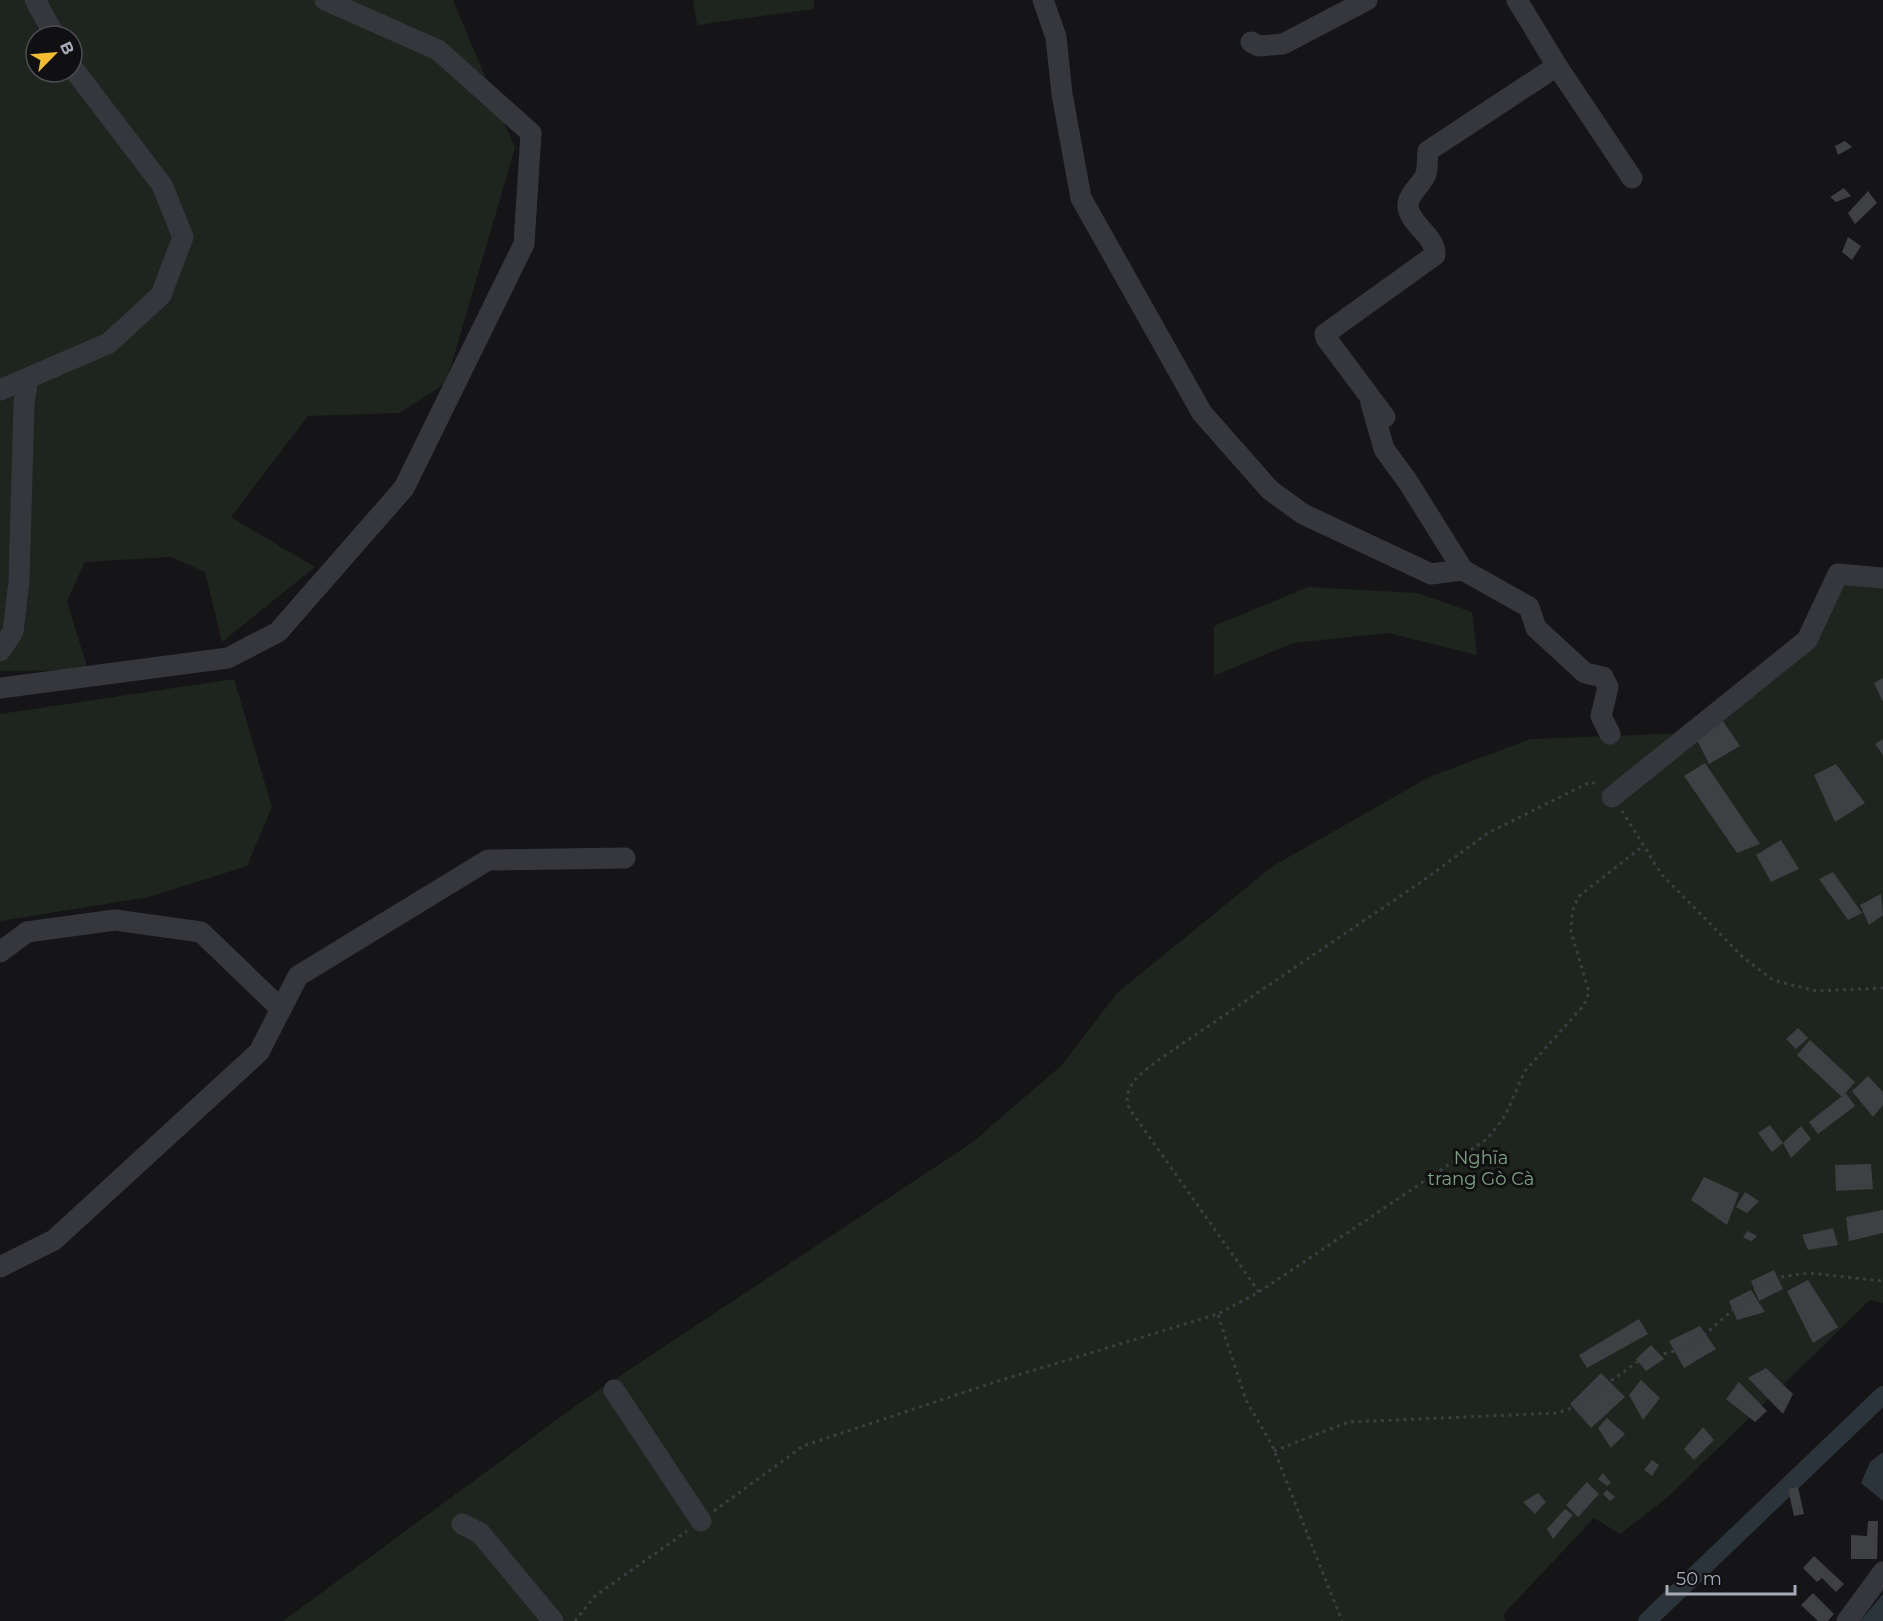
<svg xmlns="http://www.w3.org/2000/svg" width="1883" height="1621" viewBox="0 0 1883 1621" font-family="Montserrat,sans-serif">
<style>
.green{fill:#1d251e;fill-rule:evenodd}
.water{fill:#2b333b}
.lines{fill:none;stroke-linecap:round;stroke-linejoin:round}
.canal{stroke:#2b333b;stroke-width:18}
.building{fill:#3f4044}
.path{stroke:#3c3e43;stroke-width:3;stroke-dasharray:3 4.5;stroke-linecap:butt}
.minor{stroke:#36373c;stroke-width:21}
.labels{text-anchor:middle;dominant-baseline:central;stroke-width:6;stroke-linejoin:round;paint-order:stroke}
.park-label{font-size:18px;fill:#7da382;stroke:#101012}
</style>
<rect width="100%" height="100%" fill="#151517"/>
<g class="green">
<path d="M0,0H453L515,148L446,383L399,413L308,416L231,517L315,567L222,642L205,572L171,557L85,562L67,601L88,670L0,671ZM36,36H72V72H36Z"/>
<path d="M693,0H814V9L697,25Z"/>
<path d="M1883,568V1303L1870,1300L1668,1497L1620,1534L1594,1518L1503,1615L1506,1621H283L585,1399L973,1142L1062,1065L1117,993L1273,866L1429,777L1531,739L1687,733L1817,624L1830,576Z"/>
<path d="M1308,587L1417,593L1472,612L1477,655L1388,633L1293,643L1214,676V626Z"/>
<path d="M234,679L272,807L247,866L149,897L0,921V714Z"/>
</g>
<g class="water">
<path d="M1883,1452V1501L1861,1483L1870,1462Z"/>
<path d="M1883,1594V1621H1860Z"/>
</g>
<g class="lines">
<path class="canal" d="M1647,1621L1883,1395"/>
</g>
<g class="building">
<path d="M1845,141L1852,147L1838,155L1835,146Z"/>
<path d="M1844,188L1851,196L1836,202L1830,197Z"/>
<path d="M1868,191L1877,203L1855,224L1848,213Z"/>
<path d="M1848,237L1861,246L1852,260L1842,252Z"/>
<path d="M1883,678V702L1874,683Z"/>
<path d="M1720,717L1740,746L1709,764L1695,736Z"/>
<path d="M1883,739V755L1875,744Z"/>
<path d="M1705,763L1760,844L1737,853L1684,776Z"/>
<path d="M1836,764L1865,803L1835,822L1814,775Z"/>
<path d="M1781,840L1799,869L1771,882L1756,855Z"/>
<path d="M1833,872L1862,913L1848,920L1819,879Z"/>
<path d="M1881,894L1883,915L1869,925L1860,905Z"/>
<path d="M1798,1028L1808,1038L1796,1049L1786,1039Z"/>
<path d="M1810,1040L1855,1082L1842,1097L1797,1055Z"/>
<path d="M1868,1076L1883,1092V1105L1873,1117L1852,1091Z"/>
<path d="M1846,1093L1855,1106L1818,1134L1809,1122Z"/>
<path d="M1770,1125L1783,1143L1772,1152L1758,1133Z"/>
<path d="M1801,1126L1811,1139L1791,1158L1783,1143Z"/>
<path d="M1871,1164L1873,1189L1836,1191L1835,1165Z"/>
<path d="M1704,1177L1739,1193L1727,1225L1691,1200Z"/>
<path d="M1745,1192L1759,1201L1747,1213L1736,1207Z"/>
<path d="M1883,1210V1233L1849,1241L1846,1217Z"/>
<path d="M1833,1228L1838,1245L1808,1250L1802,1235Z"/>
<path d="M1747,1231L1757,1236L1752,1241L1743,1238Z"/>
<path d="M1774,1270L1783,1289L1759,1301L1751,1281Z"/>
<path d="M1808,1280L1838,1327L1813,1343L1787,1291Z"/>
<path d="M1751,1290L1765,1312L1737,1320L1729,1301Z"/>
<path d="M1639,1319L1648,1334L1587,1368L1579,1355Z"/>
<path d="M1700,1326L1716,1349L1684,1368L1669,1341Z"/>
<path d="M1651,1345L1664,1359L1646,1371L1636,1359Z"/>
<path d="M1766,1368L1793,1394L1783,1414L1748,1378Z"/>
<path d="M1601,1373L1625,1397L1591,1428L1570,1404Z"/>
<path d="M1641,1380L1660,1398L1643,1420L1629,1395Z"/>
<path d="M1739,1382L1767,1411L1755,1422L1726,1399Z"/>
<path d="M1607,1418L1625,1434L1611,1448L1598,1428Z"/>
<path d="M1703,1427L1714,1440L1694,1460L1684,1449Z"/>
<path d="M1652,1460L1659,1465L1652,1476L1644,1470Z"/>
<path d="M1603,1473L1611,1483L1607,1486L1598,1479Z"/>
<path d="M1587,1482L1599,1494L1578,1517L1566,1505Z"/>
<path d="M1798,1487L1804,1514L1794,1516L1788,1489Z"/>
<path d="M1607,1490L1615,1497L1610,1501L1603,1494Z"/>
<path d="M1538,1493L1546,1502L1535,1514L1523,1502Z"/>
<path d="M1565,1509L1573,1515L1553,1539L1547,1529Z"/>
<path d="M1868,1521H1878L1877,1559H1851V1535L1867,1536Z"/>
<path d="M1814,1556L1844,1584L1836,1592L1822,1578L1817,1582L1803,1568Z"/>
<path d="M1813,1593L1834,1614L1828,1621H1818L1801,1605Z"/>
</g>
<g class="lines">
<g class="path">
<path d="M1622,811L1662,875L1744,958L1773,980L1816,991L1883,988"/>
<path d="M1259,1292L1131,1111C1115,1085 1154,1064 1173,1050L1421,882L1488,833L1590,782L1597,784"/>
<path d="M1218,1315L1246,1400L1272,1445L1342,1621"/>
<path d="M1274,1451L1348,1422L1557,1413L1575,1407L1640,1360L1690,1347L1755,1291L1781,1277L1809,1273L1883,1281"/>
<path d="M714,1511L803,1446L992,1383L1218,1314L1259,1292L1487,1139L1505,1116L1525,1071L1584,1005L1589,992L1571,932L1572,912L1578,897L1643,846"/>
<path d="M575,1621L595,1596L687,1531"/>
</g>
<g class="minor">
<path d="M35,0L55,36"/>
<path d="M1043,0L1056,37L1062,94L1081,198L1202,413L1270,490L1303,514L1431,574L1463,570L1529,607L1536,628L1585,673L1603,677L1608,687L1601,716L1610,734"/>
<path d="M1517,0L1557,66L1632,178"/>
<path d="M1251,42L1259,46L1283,44L1367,0"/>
<path d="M0,390L109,343L161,295L183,237L162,185L72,67"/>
<path d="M1371,403L1384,449L1408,482L1463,570"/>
<path d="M1385,417L1326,338L1325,334L1435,255C1436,236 1410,225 1408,207C1407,194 1422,185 1426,174C1428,167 1427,158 1428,151L1557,66"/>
<path d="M0,651L13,632L19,581L24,404L28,378"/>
<path d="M0,688L228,658L278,632L404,488L524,244L531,133L438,50L325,0"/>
<path d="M1612,797L1807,640L1838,574L1883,578"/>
<path d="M0,952L27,932L115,920L201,932L281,1009"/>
<path d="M0,1267L54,1240L259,1052L298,976L488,860L625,858"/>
<path d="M614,1390L701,1521"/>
<path d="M462,1524L480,1533L553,1621"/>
<path d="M1847,1621L1883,1572"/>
</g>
</g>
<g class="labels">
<g class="park-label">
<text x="1481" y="1158">Nghĩa<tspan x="1481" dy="21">trang Gò Cà</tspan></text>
</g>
</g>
<g transform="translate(54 54) rotate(65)"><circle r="28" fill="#101012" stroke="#4c4e54" stroke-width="1.5"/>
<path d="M0-4.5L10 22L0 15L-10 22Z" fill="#f4bc30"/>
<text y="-9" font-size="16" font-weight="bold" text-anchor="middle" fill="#a7abb7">B</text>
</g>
<path d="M1667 1585v9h128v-9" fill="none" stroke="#a7abb7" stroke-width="3"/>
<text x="1676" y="1585" font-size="18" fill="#a7abb7" stroke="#101012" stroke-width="4.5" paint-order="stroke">50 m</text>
</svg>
